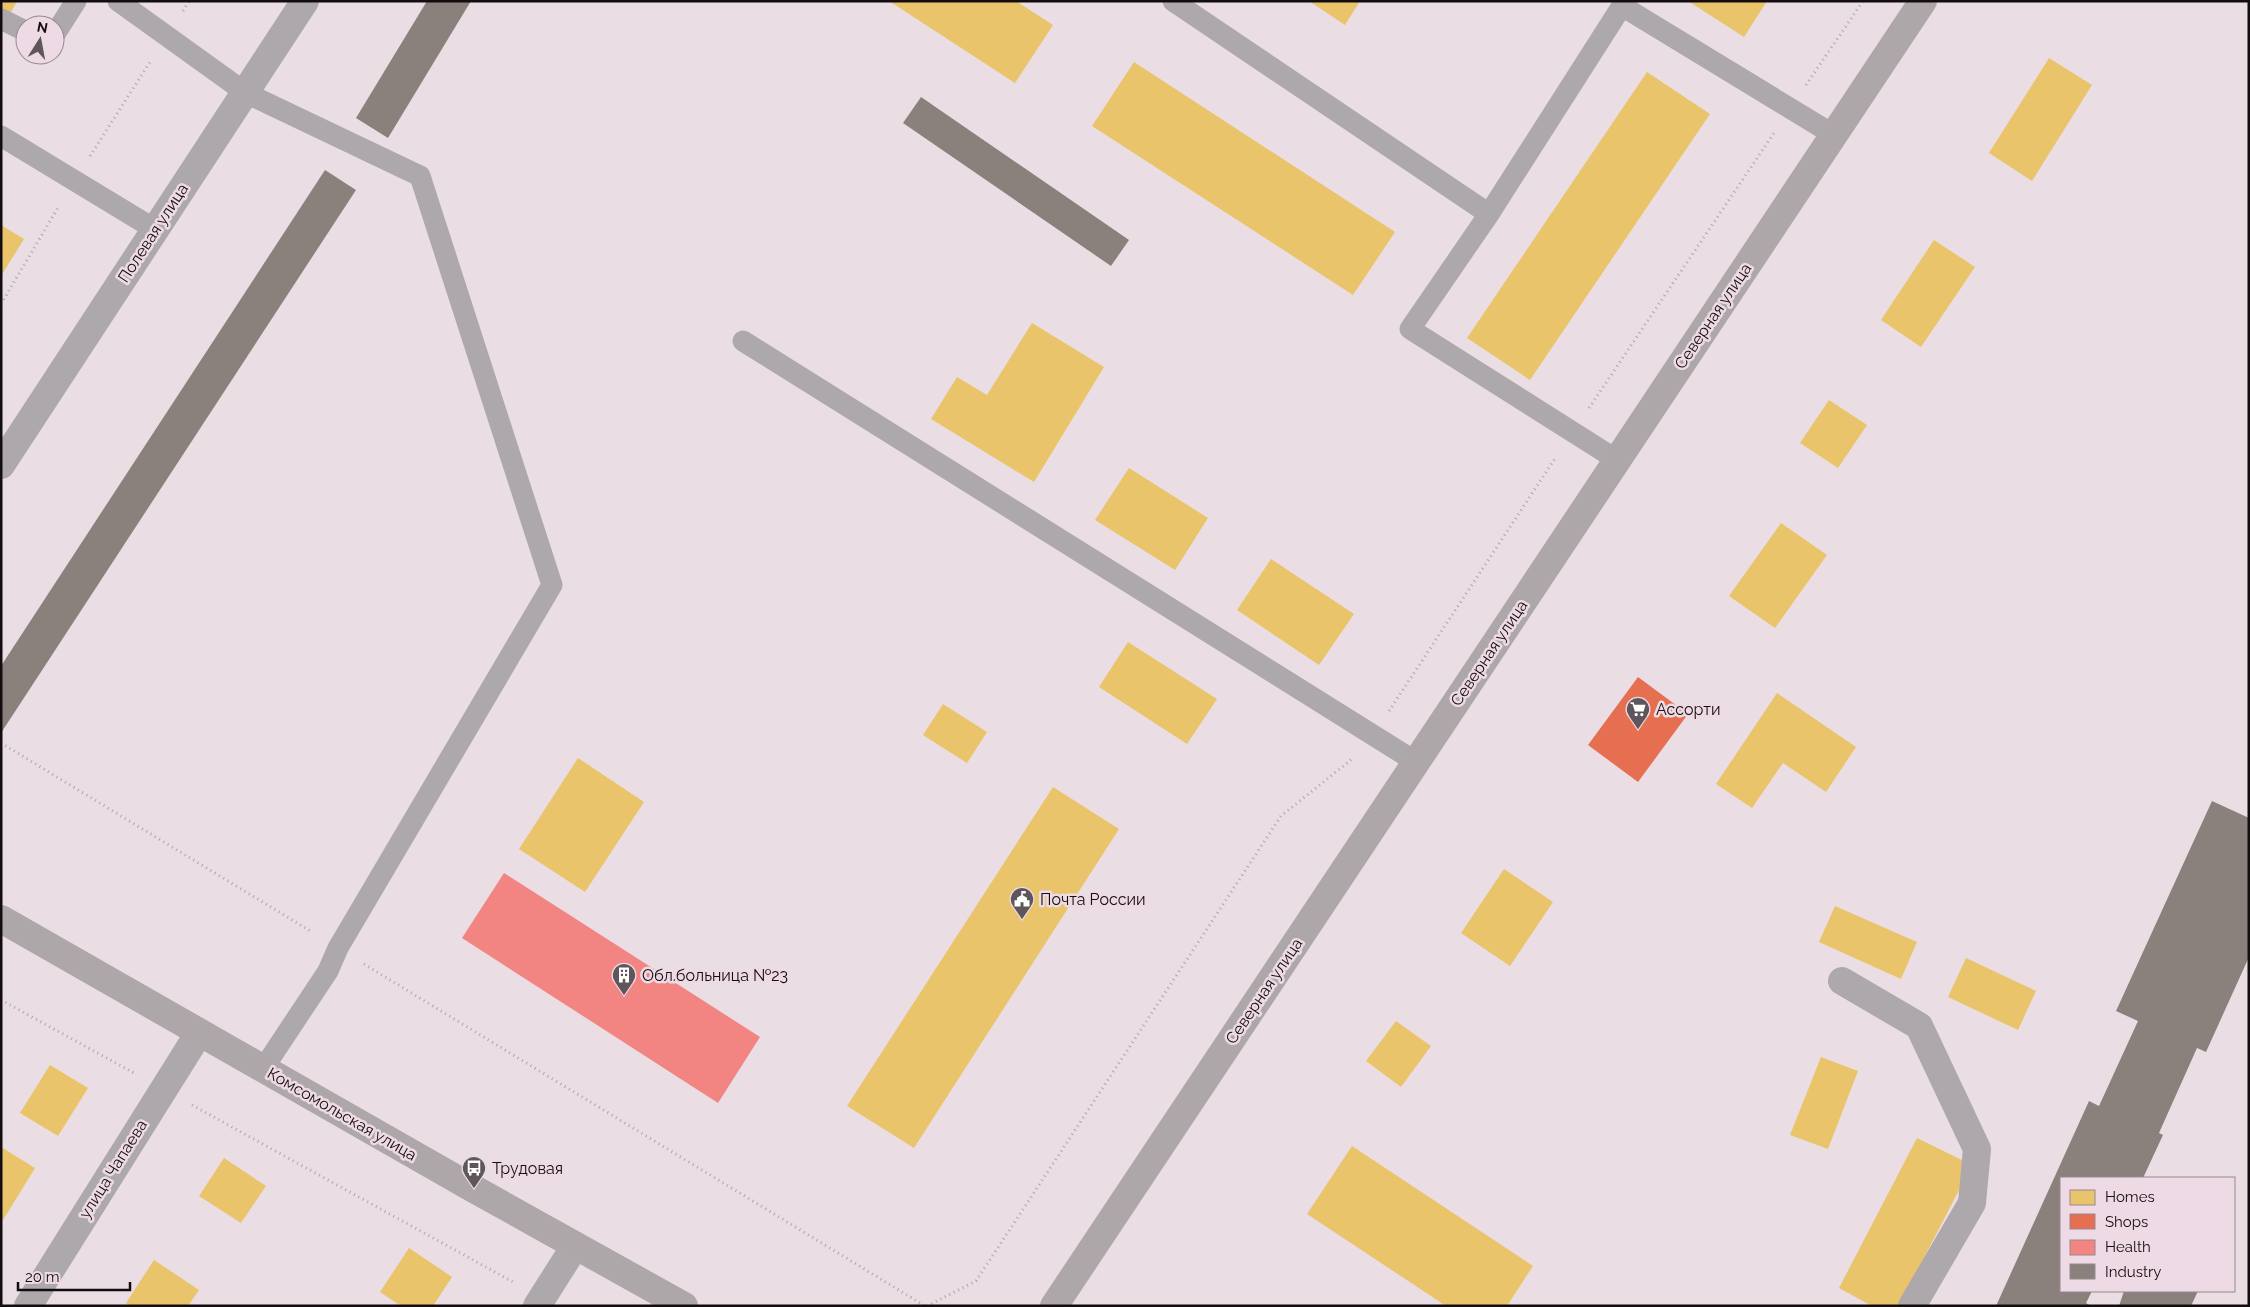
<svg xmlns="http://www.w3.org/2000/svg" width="2250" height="1307" viewBox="0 0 2250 1307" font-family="Raleway,sans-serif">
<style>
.homes{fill:#e9c46a}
.shops{fill:#e76f51}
.health{fill:#f28482}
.industry{fill:#8a817c}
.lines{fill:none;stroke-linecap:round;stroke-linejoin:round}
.path{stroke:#aba7a9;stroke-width:3;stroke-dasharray:1 4;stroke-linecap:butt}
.lane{stroke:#ada8ab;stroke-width:21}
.street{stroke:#ada8ab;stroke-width:28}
.secondary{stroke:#aea7aa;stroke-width:28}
.labels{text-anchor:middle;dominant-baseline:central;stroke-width:5;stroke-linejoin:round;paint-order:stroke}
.street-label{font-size:16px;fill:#130d10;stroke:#eedae4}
.poi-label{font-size:16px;fill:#130d10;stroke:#eedae4;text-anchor:start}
</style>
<rect width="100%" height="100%" fill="#eadee4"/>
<g class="homes">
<path d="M1,1H17L9,16L1,11Z"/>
<path d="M889,1H1016L1053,25L1015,83Z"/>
<path d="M1309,1H1360L1345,25Z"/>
<path d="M1688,1H1767L1744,37Z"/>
<path d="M2049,58L2092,85L2032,181L1989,153Z"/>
<path d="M1134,62L1395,232L1353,295L1092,126Z"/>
<path d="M1647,72L1710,114L1530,380L1467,338Z"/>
<path d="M1,225L24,239L1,276Z"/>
<path d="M1934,240L1975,267L1921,347L1881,320Z"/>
<path d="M1032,323L1104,367L1034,482L931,419L957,377L987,395Z"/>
<path d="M1829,400L1867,425L1838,468L1800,443Z"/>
<path d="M1129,468L1208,518L1175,570L1095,520Z"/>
<path d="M1781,523L1827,555L1775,628L1729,596Z"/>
<path d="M1271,559L1354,614L1319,665L1237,610Z"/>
<path d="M1128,642L1217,699L1187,744L1099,687Z"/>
<path d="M1777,693L1856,747L1826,792L1783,763L1752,808L1716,784Z"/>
<path d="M943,704L987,732L967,763L923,735Z"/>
<path d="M578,758L644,802L585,892L519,849Z"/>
<path d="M1053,787L1119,829L914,1148L847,1106Z"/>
<path d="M1504,869L1553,902L1510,966L1461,933Z"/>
<path d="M1835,906L1917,942L1901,979L1819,942Z"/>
<path d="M1966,958L2036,991L2018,1030L1948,997Z"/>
<path d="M1396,1021L1431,1046L1401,1087L1366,1061Z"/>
<path d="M1821,1057L1858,1071L1828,1149L1790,1135Z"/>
<path d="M50,1065L88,1088L58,1136L20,1113Z"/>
<path d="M1917,1138L1972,1165L1899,1306H1872L1839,1288Z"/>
<path d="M1352,1146L1533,1266L1507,1306H1446L1307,1214Z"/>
<path d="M1,1147L35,1168L3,1220L1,1219Z"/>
<path d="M224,1158L266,1186L241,1223L199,1196Z"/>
<path d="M409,1248L452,1277L433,1306H401L380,1292Z"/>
<path d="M154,1260L199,1290L188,1306H130L126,1303Z"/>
</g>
<path class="shops" d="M1638,677L1688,714L1638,782L1588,745Z"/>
<path class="health" d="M504,873L760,1037L718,1103L462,938Z"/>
<g class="industry">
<path d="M427,1H471L388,138L356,118Z"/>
<path d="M921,97L1129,240L1111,266L903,123Z"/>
<path d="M325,170L356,190L1,733V666Z"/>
<path d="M2212,801L2249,818V957L2206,1052L2197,1048L2159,1133L2163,1135L2143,1178H2061V1291H2092L2086,1303L2091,1306H1996L2089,1101L2099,1106L2138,1021L2116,1011Z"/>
<path d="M2124,1291H2198L2191,1306H2119Z"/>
</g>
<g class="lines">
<g class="path">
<path d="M183,11L189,1"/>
<path d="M1806,85L1863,1"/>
<path d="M90,156L150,62"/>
<path d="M1,304L59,206"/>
<path d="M1589,408L1774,133"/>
<path d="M1389,711L1556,457"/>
<path d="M1,743L312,932"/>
<path d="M364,964L925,1306"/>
<path d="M1,1000L134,1073"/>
<path d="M192,1105L513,1282"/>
<path d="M927,1306L976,1281L1281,816L1352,759"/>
</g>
<g class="lane">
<path d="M118,1L246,93L420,176L552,585L338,948L328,971L263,1069"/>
<path d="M1173,1L1489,214"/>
<path d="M1622,6L1834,135"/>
<path d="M1,19L25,31"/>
<path d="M55,34L76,1"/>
<path d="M1,136L156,230"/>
<path d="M743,341L1416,762"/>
<path d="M1617,460L1410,329L1489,214L1625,1"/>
</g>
<g class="street">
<path d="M1,465L305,1"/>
<path d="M1842,981L1919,1026L1977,1149L1972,1203L1912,1306"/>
<path d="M28,1306L199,1033"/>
<path d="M537,1306L575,1246"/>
</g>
<g class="secondary">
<path d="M1,919L474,1189L684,1306"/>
<path d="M1054,1306L1923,1"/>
</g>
</g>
<defs>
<g id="supermarket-pin" transform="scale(1.25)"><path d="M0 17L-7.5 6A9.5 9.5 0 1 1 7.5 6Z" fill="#5e565a" stroke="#eedae4"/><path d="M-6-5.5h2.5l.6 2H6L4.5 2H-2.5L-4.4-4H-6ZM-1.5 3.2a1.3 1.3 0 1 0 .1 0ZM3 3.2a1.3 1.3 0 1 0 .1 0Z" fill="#fff"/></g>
<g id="civic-pin" transform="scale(1.25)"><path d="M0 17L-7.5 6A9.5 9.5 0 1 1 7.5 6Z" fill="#5e565a" stroke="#eedae4"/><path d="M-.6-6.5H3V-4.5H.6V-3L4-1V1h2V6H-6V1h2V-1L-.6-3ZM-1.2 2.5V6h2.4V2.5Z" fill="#fff"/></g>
<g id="building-pin" transform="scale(1.25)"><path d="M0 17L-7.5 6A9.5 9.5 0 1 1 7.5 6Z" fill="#5e565a" stroke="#eedae4"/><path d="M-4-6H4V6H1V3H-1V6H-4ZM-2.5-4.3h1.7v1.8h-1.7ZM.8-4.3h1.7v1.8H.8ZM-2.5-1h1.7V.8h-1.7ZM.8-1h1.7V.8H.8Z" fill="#fff"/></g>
<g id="bus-pin" transform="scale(1.25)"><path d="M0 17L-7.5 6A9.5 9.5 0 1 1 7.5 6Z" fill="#5e565a" stroke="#eedae4"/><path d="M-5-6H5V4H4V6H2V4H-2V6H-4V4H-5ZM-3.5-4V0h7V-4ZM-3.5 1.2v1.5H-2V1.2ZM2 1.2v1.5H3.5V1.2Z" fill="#fff"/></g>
</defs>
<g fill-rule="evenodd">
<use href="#supermarket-pin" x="1638" y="709"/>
<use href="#civic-pin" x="1022" y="899"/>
<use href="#building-pin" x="624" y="975"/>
<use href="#bus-pin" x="474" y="1168"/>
</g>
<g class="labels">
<g class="street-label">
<text transform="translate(153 233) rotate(-57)">Полевая улица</text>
<text transform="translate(1713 316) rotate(-56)">Северная улица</text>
<text transform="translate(1489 653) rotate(-56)">Северная улица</text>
<text transform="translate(1264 991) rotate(-56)">Северная улица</text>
<text transform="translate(342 1114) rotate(30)">Комсомольская улица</text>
<text transform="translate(113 1169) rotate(-58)">улица Чапаева</text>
</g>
<g class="poi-label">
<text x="1656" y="709">Ассорти</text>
<text x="1040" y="899">Почта России</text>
<text x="642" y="975">Обл.больница №23</text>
<text x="492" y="1168">Трудовая</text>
</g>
</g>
<rect width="2250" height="1307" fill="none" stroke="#130d10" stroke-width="5"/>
<rect x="2060" y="1177" width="175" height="115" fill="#eedae4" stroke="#96888f"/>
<rect x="2070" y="1190" width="25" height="15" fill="#e9c46a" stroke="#96888f"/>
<text x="2105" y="1202" font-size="15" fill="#130d10">Homes</text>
<rect x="2070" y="1214" width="25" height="15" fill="#e76f51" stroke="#96888f"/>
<text x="2105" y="1227" font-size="15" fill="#130d10">Shops</text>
<rect x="2070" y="1240" width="25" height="15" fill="#f28482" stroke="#96888f"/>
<text x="2105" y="1252" font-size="15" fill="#130d10">Health</text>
<rect x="2070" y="1264" width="25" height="15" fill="#8a817c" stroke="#96888f"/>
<text x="2105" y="1277" font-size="15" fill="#130d10">Industry</text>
<g transform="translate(40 40) rotate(11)"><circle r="24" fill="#eedae4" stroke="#96888f"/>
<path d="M0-4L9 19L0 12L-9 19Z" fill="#5e565a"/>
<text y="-8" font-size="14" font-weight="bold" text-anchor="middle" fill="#130d10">N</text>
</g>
<path d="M18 1282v8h112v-8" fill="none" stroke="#130d10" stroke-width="2.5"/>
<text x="25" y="1282" font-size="15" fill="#130d10" stroke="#eedae4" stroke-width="4" paint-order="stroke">20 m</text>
</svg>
